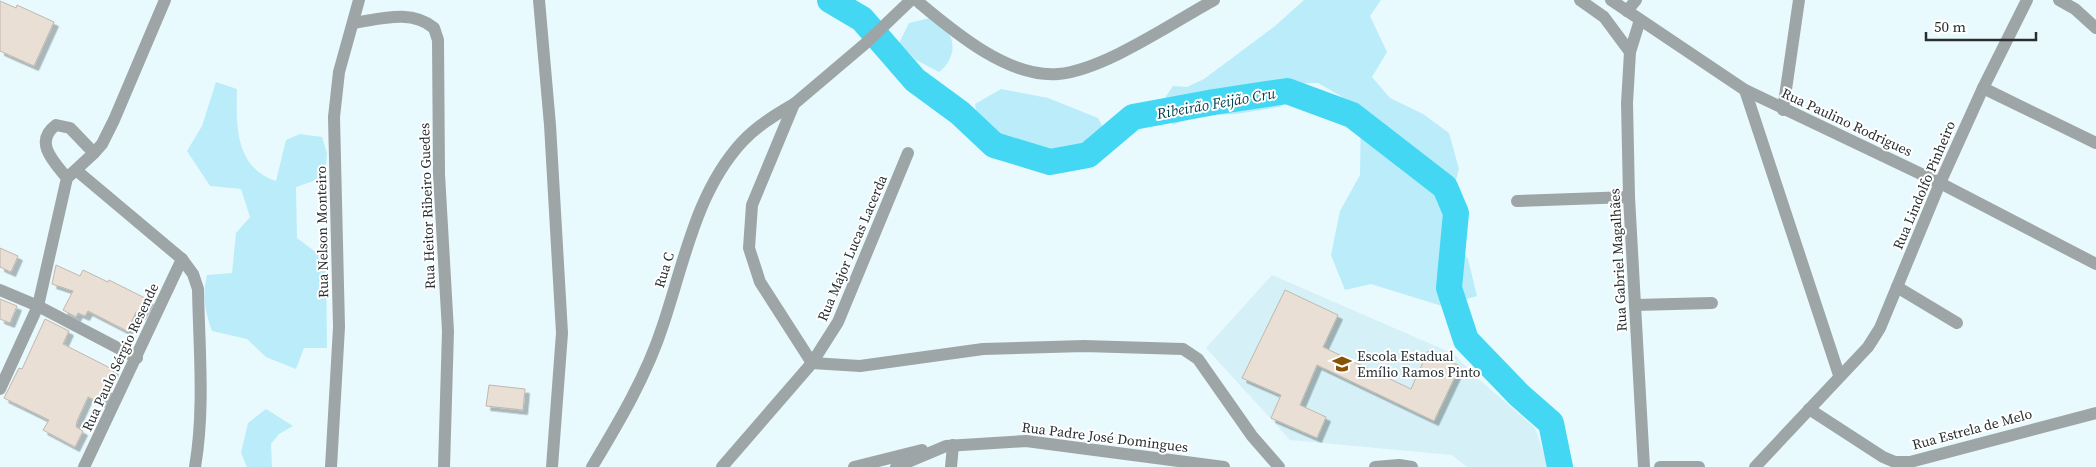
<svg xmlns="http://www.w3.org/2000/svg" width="2096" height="467" viewBox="0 0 2096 467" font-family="'Source Serif 4',serif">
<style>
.built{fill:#d5f0f6}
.green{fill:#baedf9}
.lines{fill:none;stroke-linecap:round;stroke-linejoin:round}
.river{stroke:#43d7f4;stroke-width:26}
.building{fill:#eadfd4;stroke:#c2b7ad;filter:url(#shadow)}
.minor{stroke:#9ea5a7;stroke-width:12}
.labels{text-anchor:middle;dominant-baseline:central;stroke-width:4;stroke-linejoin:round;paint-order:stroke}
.street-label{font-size:14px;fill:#292f31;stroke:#fff}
.poi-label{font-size:14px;fill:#292f31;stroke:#fff;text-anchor:start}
.water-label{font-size:15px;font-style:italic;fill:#00434e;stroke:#fff}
</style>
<defs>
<filter id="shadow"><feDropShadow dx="4.5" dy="4.5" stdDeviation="0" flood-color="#0004"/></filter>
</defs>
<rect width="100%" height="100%" fill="#e8fafe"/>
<path class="built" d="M1272,275L1454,354L1473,374L1535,428L1547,463L1546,467H1467L1452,455L1290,440L1206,348Z"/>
<g class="green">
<path d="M1304,0H1381L1370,16L1387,52L1372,77L1390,98L1423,114L1449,133L1459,169L1443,226L1468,259L1477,296L1442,306L1371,284L1345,290L1331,255L1340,211L1360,175L1361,108L1318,83H1306L1280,107L1236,114L1195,116L1173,125L1161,104L1173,86L1187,87L1204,79L1275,26Z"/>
<path d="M930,18C935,22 944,27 948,33C958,47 950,64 939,72L916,60L899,43L909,23Z"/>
<path d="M216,82L237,89C236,125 235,168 276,181L286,140L300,134L322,137L327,153L325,177L296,187L297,238L326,260L327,348H304L296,369L266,357L247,339L212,331C205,312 202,295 207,275L232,273L236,233L250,217L241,189L210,186L187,151L202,126Z"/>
<path d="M1001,89L1048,98L1098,118L1112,145L1095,166L1074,170L1044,153L994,132L978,121L975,104Z"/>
<path d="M266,409L293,426L279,434L271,444L272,467H247L241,453L248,423Z"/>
</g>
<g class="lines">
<path class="river" d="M830,0L862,19L915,80L960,113L994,145L1050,162L1088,155L1133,117L1214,102L1287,91L1352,115L1445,187L1456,213L1449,288L1466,340L1519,395L1551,423L1560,467"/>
</g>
<g class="building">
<path d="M0,1L16,8L17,5L54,22L34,66L0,51Z"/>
<path d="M0,248L18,256L11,272L0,267Z"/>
<path d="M56,265L80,276L83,270L108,282L109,280L149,300L141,315L136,312L127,331L88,311L85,316L78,313L76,317L63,310L73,291L52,284Z"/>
<path d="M1285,290L1338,315L1323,347L1411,389L1428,351L1460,366L1434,421L1317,365L1300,405L1326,417L1317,438L1271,418L1281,395L1242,378Z"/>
<path d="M0,299L17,306L10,323L0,319Z"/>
<path d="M45,319L69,331L63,344L114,370L105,388L108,389L101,403L88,397L77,421L76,427L83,431L75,447L43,430L49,420L4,398L19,368L22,369Z"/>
<path d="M489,385L525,389L523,410L486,406Z"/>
</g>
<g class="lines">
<g class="minor">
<path d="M539,0L550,125L562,333L552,467"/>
<path d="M911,0L866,43L794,104L752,205L749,248L760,282L812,363L860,366L983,349L1084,346L1183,349L1198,359L1252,436L1279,467"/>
<path d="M916,0C952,30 1007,78 1058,74C1104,70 1172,23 1214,0"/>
<path d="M1580,0L1604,17L1630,52"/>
<path d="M1611,0L1745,90L1940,183L2096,264"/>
<path d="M2059,0L2075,9L2096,28"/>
<path d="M1627,11L1636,0"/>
<path d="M1640,20L1630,52L1627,103L1629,197L1644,467"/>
<path d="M353,23C381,19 411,9 434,28L438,40L439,174L448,331L444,467"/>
<path d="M1983,88L2096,143"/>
<path d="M1745,90L1839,375"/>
<path d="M1783,110L1799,0"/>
<path d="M94,153L102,144L114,120L165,0"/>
<path d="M76,170L182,259L193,274L198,289C199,348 205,409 195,467"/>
<path d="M1517,201L1629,197"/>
<path d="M1897,287L1957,323"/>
<path d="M0,290L38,306L137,358"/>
<path d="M1635,305L1712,303"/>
<path d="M0,389L38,306L67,178C54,162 33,142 56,125L70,128L94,153L67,178"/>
<path d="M1809,409L1883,457L1895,462H1910L2096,413"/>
<path d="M84,467L182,259"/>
<path d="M331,467L339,327L334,117L339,72L359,0"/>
<path d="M592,467C619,422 647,375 663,325C684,263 696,192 742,142C757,126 775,115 794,104"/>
<path d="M722,467L812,363L838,322L908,153"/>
<path d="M854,467L922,450"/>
<path d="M896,467L946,446L1026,441L1224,467"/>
<path d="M951,467L953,445"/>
<path d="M1375,467L1399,465L1412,467"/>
<path d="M1660,467H1699"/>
<path d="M1755,467L1868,347L1880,328L1940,183L1983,88L2027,0"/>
</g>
</g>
<defs>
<g id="school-bare" transform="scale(1.5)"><path d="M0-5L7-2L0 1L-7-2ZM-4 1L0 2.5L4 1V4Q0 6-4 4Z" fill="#895202" stroke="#fff" stroke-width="2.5" paint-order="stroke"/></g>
</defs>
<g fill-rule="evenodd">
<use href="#school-bare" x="1342" y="364"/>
</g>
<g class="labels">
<g class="street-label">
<text transform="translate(1847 122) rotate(25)">Rua Paulino Rodrigues</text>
<text transform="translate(1924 185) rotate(-67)">Rua Lindolfo Pinheiro</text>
<text transform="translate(427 206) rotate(-92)">Rua Heitor Ribeiro Guedes</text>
<text transform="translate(322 232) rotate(-91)">Rua Nelson Monteiro</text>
<text transform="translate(852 248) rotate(-67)">Rua Major Lucas Lacerda</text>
<text transform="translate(1618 260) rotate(-93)">Rua Gabriel Magalhães</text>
<text transform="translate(664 270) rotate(-73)">Rua C</text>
<text transform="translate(120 357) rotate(-65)">Rua Paulo Sérgio Resende</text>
<text transform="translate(1972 429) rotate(-15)">Rua Estrela de Melo</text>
<text transform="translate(1105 437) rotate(7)">Rua Padre José Domingues</text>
</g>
<g class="poi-label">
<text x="1357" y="356">Escola Estadual<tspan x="1357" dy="16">Emílio Ramos Pinto</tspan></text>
</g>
<g class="water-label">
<text transform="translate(1216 103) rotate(-10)">Ribeirão Feijão Cru</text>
</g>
</g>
<path d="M1926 32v8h110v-8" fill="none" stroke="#292f31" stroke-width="2.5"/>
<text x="1934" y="32" font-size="15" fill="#292f31" stroke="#ffffff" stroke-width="4" paint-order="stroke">50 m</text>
</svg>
